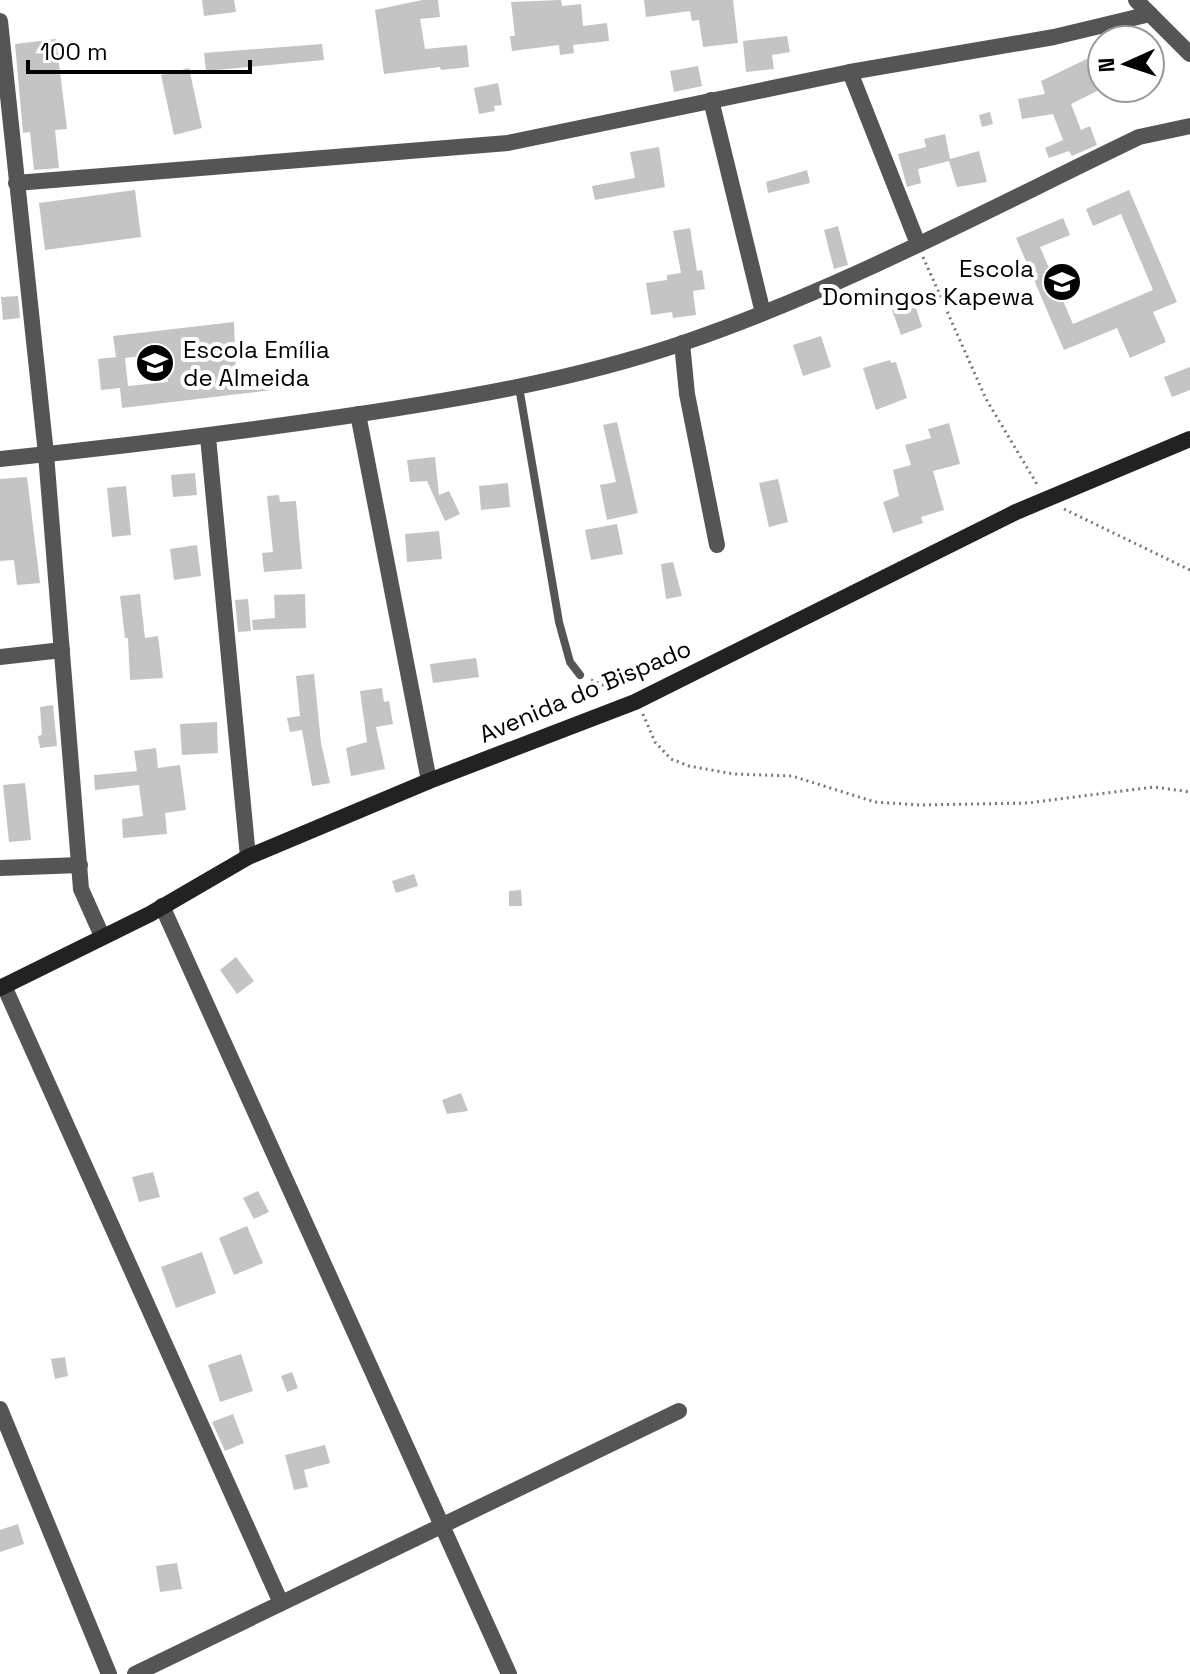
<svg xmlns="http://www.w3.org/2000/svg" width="1190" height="1674" viewBox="0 0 1190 1674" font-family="'Space Grotesk',sans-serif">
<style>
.building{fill:#c4c4c4;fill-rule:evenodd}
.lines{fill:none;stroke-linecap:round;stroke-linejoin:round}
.path{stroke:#777;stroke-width:3;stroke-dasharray:2 4;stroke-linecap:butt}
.service{stroke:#555;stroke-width:8}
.minor{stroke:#555;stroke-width:16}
.secondary{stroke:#222;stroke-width:16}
.labels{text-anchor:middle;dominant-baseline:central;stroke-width:8;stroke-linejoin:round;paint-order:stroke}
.poi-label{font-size:24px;fill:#000;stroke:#fff;text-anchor:end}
.street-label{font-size:24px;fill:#000;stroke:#fff}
</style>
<rect width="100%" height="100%" fill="#fff"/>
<g class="building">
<path d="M202,0H234L236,12L204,16Z"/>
<path d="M422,0H438L440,17L420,19L425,49L467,45L469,67L441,70L440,67L384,74L375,10Z"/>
<path d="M561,0L562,6L581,4L583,26L607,23L609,41L573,45L574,53L560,55L559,45L512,51L510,36H515L511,2Z"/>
<path d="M644,0H733L738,43L703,47L699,20L692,21L690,11L646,17Z"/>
<path d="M787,36L790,52L772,55L774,69L746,72L743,41Z"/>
<path d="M56,39L67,129L55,130L59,168L34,170L30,132L23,133L15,44Z"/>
<path d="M322,44L324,60L206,71L204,53Z"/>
<path d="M1093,56L1103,88L1071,104L1081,130L1090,126L1097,145L1072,156L1069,151L1049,158L1045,148L1063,140L1053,114L1022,119L1018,99L1045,94L1041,81Z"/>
<path d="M698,66L702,86L674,92L670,71Z"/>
<path d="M189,68L202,128L174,135L161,75Z"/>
<path d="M498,83L502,105L494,106L495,111L479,114L474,88Z"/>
<path d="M990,112L993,124L982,127L979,115Z"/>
<path d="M945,134L950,159L979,151L987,182L957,187L949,161L918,169L921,183L907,187L898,154L926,147L924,139Z"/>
<path d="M659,147L665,187L595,200L592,186L635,178L630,152Z"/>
<path d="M807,170L810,183L768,193L766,182Z"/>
<path d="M135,190L141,237L45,250L39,203Z"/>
<path d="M1129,190L1177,302L1153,312L1166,342L1130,358L1117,328L1064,350L1016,238L1063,218L1070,235L1040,247L1073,324L1153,290L1121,214L1093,226L1086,209Z"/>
<path d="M838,226L848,265L834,269L824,230Z"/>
<path d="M690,228L697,271L702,270L705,289L693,291L696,315L673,318L672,312L651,315L646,283L667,280V275L681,273L673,231Z"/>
<path d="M18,296L20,318L3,320L1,297Z"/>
<path d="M914,302L922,327L901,335L892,310Z"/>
<path d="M234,322L236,376L270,372L272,390L122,408L120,388L101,390L98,359L116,357L113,336ZM166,353L168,382L128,386L125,358Z"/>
<path d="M821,336L831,367L803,376L793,345Z"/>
<path d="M890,360L891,363L896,362L907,398L876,410L863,368Z"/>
<path d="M1190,367V390L1172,397L1164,377Z"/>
<path d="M617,422L638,513L607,520L600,485L616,482L603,425Z"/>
<path d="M949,423L960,464L933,471L944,510L921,517L923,523L893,533L883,502L899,496L893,470L911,465L905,445L931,438L928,429Z"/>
<path d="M435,457L439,495L449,491L460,514L445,521L427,481L410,482L407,460Z"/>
<path d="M195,473L197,495L173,497L171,475Z"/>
<path d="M27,477L40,583L17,585L14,560L0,561V479Z"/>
<path d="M778,479L788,522L769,527L759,483Z"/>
<path d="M508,483L510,507L481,510L479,486Z"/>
<path d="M126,486L131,535L112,537L107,488Z"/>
<path d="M279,495L280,502L296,501L302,569L264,572L262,553L273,552L267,496Z"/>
<path d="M617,524L623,554L591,560L585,530Z"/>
<path d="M439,531L442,559L407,562L405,534Z"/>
<path d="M197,545L201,576L174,580L170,549Z"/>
<path d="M673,562L682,596L666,599L661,564Z"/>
<path d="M140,594L145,638L158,636L163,678L130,680L128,638H125L120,596Z"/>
<path d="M305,594L306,628L253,630L252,620L275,618L274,595Z"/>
<path d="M248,599L251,631L238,632L235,600Z"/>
<path d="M476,658L479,677L433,683L430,664Z"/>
<path d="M314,674L321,743L330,783L312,786L302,730L290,732L287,718L300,716L296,676Z"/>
<path d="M382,688L384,702L389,701L393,724L376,727L385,769L351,776L346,748L367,742L360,691Z"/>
<path d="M53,705L57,746L40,748L38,736L42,735L40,707Z"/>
<path d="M217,722L218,753L182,755L180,724Z"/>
<path d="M156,748L158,768L180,765L186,810L165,813L167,834L123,838L122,819L143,816L139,785L95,790L94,775L137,771L134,751Z"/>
<path d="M25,783L31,840L9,842L3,785Z"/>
<path d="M414,874L418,886L396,893L392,881Z"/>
<path d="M521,890L522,906H509V891Z"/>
<path d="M236,957L254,981L237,994L220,970Z"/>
<path d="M461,1093L468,1111L447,1114L442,1100Z"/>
<path d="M153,1172L160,1197L139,1202L132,1177Z"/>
<path d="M258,1191L269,1212L254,1219L243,1198Z"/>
<path d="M247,1226L263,1263L234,1275L219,1238Z"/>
<path d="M202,1252L216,1293L176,1308L161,1267Z"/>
<path d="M241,1354L253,1391L220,1402L208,1365Z"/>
<path d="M65,1357L68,1376L55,1379L51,1359Z"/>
<path d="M292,1372L298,1388L287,1392L281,1376Z"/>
<path d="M233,1414L244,1443L225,1451L212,1422Z"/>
<path d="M325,1445L330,1463L304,1470L308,1487L294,1490L285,1455Z"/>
<path d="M18,1524L24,1544L0,1552V1530Z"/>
<path d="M177,1563L182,1589L160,1592L156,1566Z"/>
</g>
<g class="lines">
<g class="path">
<path d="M923,257L986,399L1038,486"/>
<path d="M1064,509L1190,570"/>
<path d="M591,680L617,691"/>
<path d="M643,714L655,742L671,759L689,766L734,774L792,776L875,802L920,805L1028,803L1154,787L1190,792"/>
</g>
<path class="service" d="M519,387L559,622L570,662L580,675"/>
<g class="minor">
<path d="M1136,0L1190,54"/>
<path d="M0,21L46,454L81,889L102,936"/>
<path d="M850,72L918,244"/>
<path d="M711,100L763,313"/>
<path d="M16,183L508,143L850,72L1054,37L1150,14"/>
<path d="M682,343L687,394L717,545"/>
<path d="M358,414L429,781"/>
<path d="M208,437L248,857"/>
<path d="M0,459C116,447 232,433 347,416C461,399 574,380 683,343C841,289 989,209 1139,137L1190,126"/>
<path d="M0,657L62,650"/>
<path d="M0,868L80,865"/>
<path d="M162,906L509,1674"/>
<path d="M4,986L281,1603"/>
<path d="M0,1409L109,1674"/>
<path d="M135,1674L679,1411"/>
</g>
<path class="secondary" d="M0,988L150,914L248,857L429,781L635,702L1016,512L1190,439"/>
</g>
<defs>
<g id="school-disc" transform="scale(2)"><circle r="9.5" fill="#000" stroke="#fff"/><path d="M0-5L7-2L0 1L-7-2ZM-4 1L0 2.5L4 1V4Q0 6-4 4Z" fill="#fff"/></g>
</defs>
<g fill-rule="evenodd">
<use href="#school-disc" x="1062" y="282"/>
<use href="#school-disc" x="155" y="363"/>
</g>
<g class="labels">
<g class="poi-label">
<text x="1034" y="268">Escola<tspan x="1034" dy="28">Domingos Kapewa</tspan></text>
<text x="183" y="349" text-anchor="start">Escola Emília<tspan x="183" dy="28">de Almeida</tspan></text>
</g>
<g class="street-label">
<text transform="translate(585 691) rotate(-23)">Avenida do Bispado</text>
</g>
</g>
<g transform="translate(1126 64) rotate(267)"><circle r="38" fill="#ffffff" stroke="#999999" stroke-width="2"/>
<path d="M0-6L14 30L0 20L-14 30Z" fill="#000000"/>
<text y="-12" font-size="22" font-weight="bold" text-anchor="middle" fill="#000000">N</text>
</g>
<path d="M28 60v12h222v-12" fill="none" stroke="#000000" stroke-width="4"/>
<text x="40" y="60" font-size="24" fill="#000000" stroke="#ffffff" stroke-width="6" paint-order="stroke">100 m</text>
</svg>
